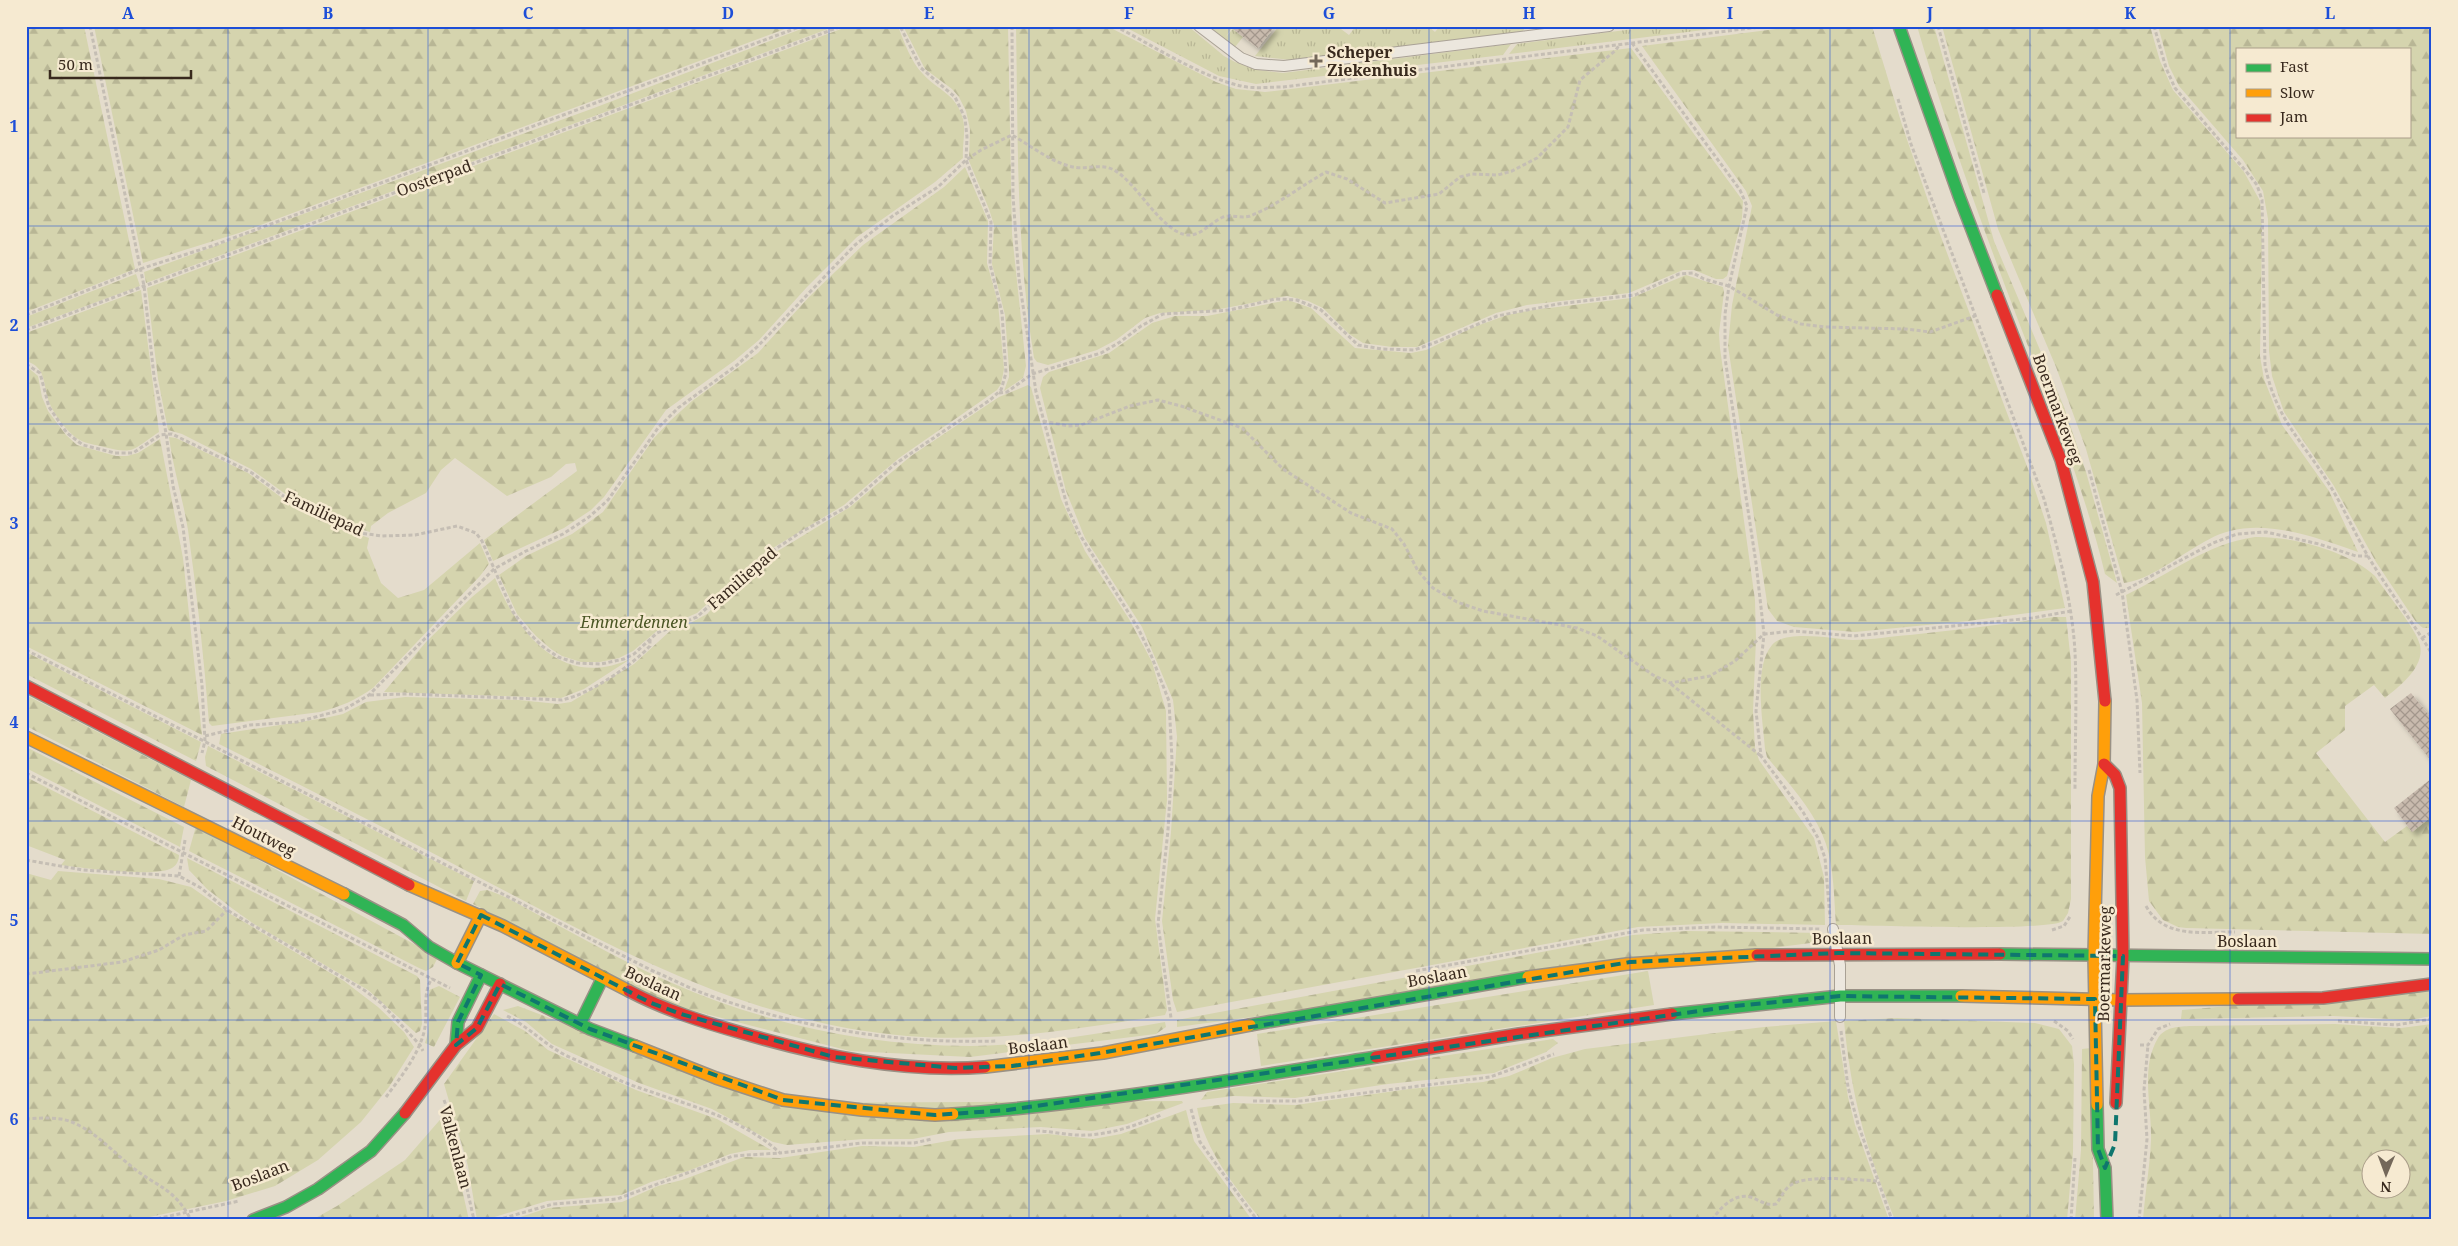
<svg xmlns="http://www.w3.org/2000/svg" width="2458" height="1246" viewBox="0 0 2458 1246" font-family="'Noto Serif',serif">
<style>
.grass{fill:url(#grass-tufts)}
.forest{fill:url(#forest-firs);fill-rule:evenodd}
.building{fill:url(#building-cross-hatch);filter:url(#shadow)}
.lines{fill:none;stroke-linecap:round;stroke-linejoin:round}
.lane-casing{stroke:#a9a195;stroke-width:12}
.fast-casing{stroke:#999185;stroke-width:14}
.slow-casing{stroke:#999185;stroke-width:14}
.jam-casing{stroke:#999185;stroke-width:14}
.path{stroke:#c5beb4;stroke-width:3;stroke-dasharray:4 2.5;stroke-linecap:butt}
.lane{stroke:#ece7de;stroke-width:10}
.fast{stroke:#30b455;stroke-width:11}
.slow{stroke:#ff9f0a;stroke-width:11}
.jam{stroke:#e5322d;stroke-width:11}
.marked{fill:none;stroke:#0f766e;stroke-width:4;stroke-dasharray:10 6;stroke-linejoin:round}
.grid{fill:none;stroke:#1d4ed8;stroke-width:1;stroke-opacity:0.55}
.poi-dot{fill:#74685a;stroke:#f6ead1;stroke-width:2}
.labels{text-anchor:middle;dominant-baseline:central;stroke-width:5;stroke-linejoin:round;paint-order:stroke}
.poi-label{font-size:16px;font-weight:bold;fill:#38291d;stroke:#f6ead1;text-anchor:start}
.street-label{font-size:16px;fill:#38291d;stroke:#f6ead1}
.park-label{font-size:16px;font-style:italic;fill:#4a5524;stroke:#f6ead1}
.neatline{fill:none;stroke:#1d4ed8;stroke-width:2}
.grid-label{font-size:16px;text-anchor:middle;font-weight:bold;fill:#1d4ed8}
</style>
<defs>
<pattern id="grass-tufts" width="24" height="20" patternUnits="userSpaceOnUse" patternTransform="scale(1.25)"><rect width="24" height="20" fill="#d5d4ae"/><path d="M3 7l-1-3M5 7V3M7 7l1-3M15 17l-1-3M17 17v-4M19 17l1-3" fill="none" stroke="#b8b695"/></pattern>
<pattern id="forest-firs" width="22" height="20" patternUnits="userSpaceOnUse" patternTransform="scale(1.25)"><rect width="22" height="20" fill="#d5d4ae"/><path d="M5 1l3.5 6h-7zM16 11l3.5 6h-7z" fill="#b8b695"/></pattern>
<pattern id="building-cross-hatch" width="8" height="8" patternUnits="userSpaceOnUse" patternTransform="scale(1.25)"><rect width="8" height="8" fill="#c8baad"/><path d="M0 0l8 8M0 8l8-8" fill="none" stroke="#a3978c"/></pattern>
<filter id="shadow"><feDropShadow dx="4.5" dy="4.5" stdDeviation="2.5" flood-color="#0004"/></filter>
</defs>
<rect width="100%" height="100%" fill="#e4dccc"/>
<g class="grass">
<path d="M1123,26H1188L1224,56L1235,62L1258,70L1283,73L1511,44L1503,55L1256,84L1219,76Z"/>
<path d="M1207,26H1233L1226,37L1235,26L1234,30L1243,37L1235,47Z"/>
<path d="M1279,26H1337L1349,35L1356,26H1428L1435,32L1440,26H1526L1523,31L1291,60L1255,56Z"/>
<path d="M1657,26H1736L1509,54L1517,44Z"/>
</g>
<g class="forest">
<path d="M26,26H84L135,269L26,312Z"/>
<path d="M94,26H793L239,233L143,263Z"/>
<path d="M809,26H836L146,283L144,272L594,108Z"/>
<path d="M849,26H898C904,42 911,62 923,74C938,91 956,93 963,119C966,132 962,145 963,158L935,182L857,237L807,287L759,340L734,361L666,410L604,497L591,510L564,528L493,561L484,540L577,471L575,463L566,464L551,477L507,496L455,458L441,470L426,493L388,513L371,526L370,532L345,524L316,506L291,498L251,469L182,434L168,430L158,379L147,288Z"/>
<path d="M903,26H1008L1012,234L1026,366L1023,378L1004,391L1009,377V369L1005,315L992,264L994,225L989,209L969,161L970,129L966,111L959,97L952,89L925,69Z"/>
<path d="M1016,26H1107L1216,82L1236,89L1265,92L1631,48L1743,201L1742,218L1727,276L1723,279H1716L1694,270H1683L1629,293L1527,305L1496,313L1417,347H1392L1363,343L1349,334L1323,308L1308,301L1287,296L1215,310L1160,313L1145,318L1116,340L1097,350L1048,365L1037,362L1034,358C1016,249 1018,137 1016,26Z"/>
<path d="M1800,26H1872L1902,125L1935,221L2028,469L2046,523L2065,608L1968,621L1855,632L1794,627L1777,621L1768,609L1728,346L1732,305L1752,206L1746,191L1642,46Z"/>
<path d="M1917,26H1934L1994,241L2064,407L2086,472L2117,583L2105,574C2084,487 2050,404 2018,320C1981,223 1946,126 1917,26Z"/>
<path d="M1942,26H2150L2160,61L2173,90L2244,172L2260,201L2262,230L2260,356L2264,379L2282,425L2329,491L2358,552C2319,539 2272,520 2230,531C2216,534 2202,543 2189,551C2169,563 2147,580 2124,583L2086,449L2056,367L1998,229Z"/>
<path d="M2158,26H2432V628H2423L2416,622L2376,562L2334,486L2284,412L2272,376L2269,351L2268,219L2263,191L2243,160L2179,86L2169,66ZM2237,49H2409V136H2237Z"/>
<path d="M965,167L988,221L987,263L998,303L1004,369L1001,384L997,390L899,458L844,505L763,554L697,613L658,630L633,651L619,658L600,662H581L562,656L551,649L536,636L517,614L499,575L526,556L572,534L603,512L654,438L671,420L692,401L758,353L809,297L863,245L944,187Z"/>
<path d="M136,274L140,286L26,328V317Z"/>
<path d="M1686,275L1723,287L1724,292L1719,333L1720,348L1755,600L1756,639L1753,711L1755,748L1759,760L1814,838L1824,877L1825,925L1722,923L1638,927L1177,1012L1173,1000L1162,921L1171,832L1177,737L1173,700L1142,627L1085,538L1066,491L1040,388L1043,377L1049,372L1109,353L1152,323L1175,316H1207L1288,300L1311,308L1355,348L1411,353L1426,350L1474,327L1507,315L1533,310L1631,298Z"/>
<path d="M141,290L159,432C130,451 136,455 100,446C92,444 84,443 78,439C66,431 52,412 48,399C43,383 46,367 26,361V333Z"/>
<path d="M26,366L38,376L42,397L48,411L66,435L77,445L116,456H127L138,453L160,439L183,558L202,735L26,646Z"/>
<path d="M1028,385L1031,387L1061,499L1085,551L1129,619L1152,662L1166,711L1167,800L1155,919L1167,1010L1165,1015C1078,1029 995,1043 907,1036C751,1023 622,952 486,881C398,835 309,789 219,744L221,734L325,718L343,714L366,702L405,697L519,700L558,704L571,702L634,664L670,631L683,627L707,614L735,584L768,557L850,507L911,456L999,397Z"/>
<path d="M169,437L176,438L248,473L289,503L320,513L344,529L369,538L367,548L381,583L398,598L424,590L480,543L489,564L480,576L373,688C356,700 340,707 320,712L212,726L209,723C204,658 197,594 188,530C183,499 173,468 169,437Z"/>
<path d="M2255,537C2291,536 2348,551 2375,576C2385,591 2417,630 2420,645C2425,667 2400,686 2385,698L2374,685L2345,706V730L2316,753L2385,842L2407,826L2412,832L2432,816V934L2186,928L2178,927L2163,920L2149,901L2145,857L2142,703L2126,595C2168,575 2208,543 2255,537Z"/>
<path d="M495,578C518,635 565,691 632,658L584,689L561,698L384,692L426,642L472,597Z"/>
<path d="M2054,617H2066L2071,662V899L2068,913L2063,921C2048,932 1868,925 1836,925C1834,898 1834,869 1826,844C1815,811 1789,784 1767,757L1765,749C1763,722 1753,667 1772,645C1786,629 1833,639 1853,640C1872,640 1891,636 1910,635C1958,630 2006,624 2054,617Z"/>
<path d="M26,652L201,742L196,761L26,674Z"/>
<path d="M26,695L191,780L184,807L26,726Z"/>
<path d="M208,746L474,881L466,901L206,766L205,757Z"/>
<path d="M26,747L184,827L180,847L26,768Z"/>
<path d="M26,777L179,855C179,860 177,865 172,868C156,878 82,868 61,865L65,860L26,845Z"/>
<path d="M196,826L438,957L433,967L426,971L419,968L189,851Z"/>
<path d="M187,858L417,976L420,980L422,1024L420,1031L416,1033L368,990L254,924L233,909L207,889L189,870Z"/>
<path d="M58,871L159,879L191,887L227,912L344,981L378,1007L404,1032L414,1047L389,1087L361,1122L318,1160L275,1186L226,1201L135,1220H26V873L51,880Z"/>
<path d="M487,890C507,896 526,909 544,918C586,940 628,964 672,983C765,1024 869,1046 970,1046C1035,1045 1101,1033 1165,1022L1166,1027L1156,1034L970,1057L850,1051L671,1005L473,904L480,891Z"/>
<path d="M1687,931L1823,933L1822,938L1818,942L1177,1027V1020L1633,935Z"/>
<path d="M1648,971L1654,1005L1261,1066L1257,1034Z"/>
<path d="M439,986L460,997L434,1047L425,1043C432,1025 427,1008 429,990Z"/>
<path d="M2432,989V1016L2410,1020L2333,1016L2181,1019L2182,1010Z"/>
<path d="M518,1006L773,1103L1182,1101L1183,1103L1127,1124L1092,1131L1041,1127L949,1132L913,1139H864L787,1145L773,1142L712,1109L639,1083L552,1044L526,1022L503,1010Z"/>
<path d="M494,1014L525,1031L548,1050L636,1090L717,1119L771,1150H750L730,1154L688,1171L651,1182L621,1195L547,1201L485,1220H477L468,1166L444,1084Z"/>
<path d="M1897,1018L2035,1023L2059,1029L2072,1046L2074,1064L2073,1152L2067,1220H1895C1866,1150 1851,1096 1844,1021Z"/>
<path d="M1836,1021L1848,1097L1855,1125L1889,1220H1261C1235,1186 1205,1151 1197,1108L1233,1103L1296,1105L1409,1089L1483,1082L1509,1076L1552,1058L1585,1049L1764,1027Z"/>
<path d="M2335,1024L2401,1028L2432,1024V1220H2143C2145,1193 2150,1166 2151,1140C2152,1107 2140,1068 2158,1038C2165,1027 2177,1027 2189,1026ZM2370,1158H2400V1188H2370Z"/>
<path d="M1553,1039L1558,1043L1546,1052L1494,1073L1388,1084L1295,1098L1234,1096L1201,1100L1207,1092Z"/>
<path d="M2091,1048L2094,1220H2075L2081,1150L2082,1049Z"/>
<path d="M1186,1110L1194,1141L1252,1220H511L548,1208L622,1202L658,1186L682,1180L744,1157L780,1158L862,1146L914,1147L959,1139L1048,1134L1093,1139L1121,1134Z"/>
<path d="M445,1114L469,1220H312L337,1206L405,1160Z"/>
</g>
<g class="building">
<path d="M1229,26H1275L1258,48Z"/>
<path d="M2411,693L2432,719V762L2390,709Z"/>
<path d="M2432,778V816L2412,832L2394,808Z"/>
</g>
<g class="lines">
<g class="lane-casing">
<g id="lane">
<path d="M1199,26L1241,58L1256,64L1284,66L1609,26"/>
<path d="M1833,929L1840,965V1017"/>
</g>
</g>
<g class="fast-casing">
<g id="fast">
<path d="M1899,26L1959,196L1997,295"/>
<path d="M344,894L403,925L429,947L457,963L590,1029L635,1046"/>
<path d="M2000,954L2432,959"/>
<path d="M1672,1014L1840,996H1961"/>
<path d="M580,1024L603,977"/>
<path d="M1250,1025L1528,977"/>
<path d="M456,1045L458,1022L481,975"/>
<path d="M2097,1105L2098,1149L2105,1168L2107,1220"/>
<path d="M953,1114C1095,1104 1236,1079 1376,1057"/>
<path d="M253,1220L286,1207L318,1189L371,1151L405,1113"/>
</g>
</g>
<g class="slow-casing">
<g id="slow">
<path d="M26,737L344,894"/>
<path d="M409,885L503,926L629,991"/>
<path d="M457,963L481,915"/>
<path d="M1528,977L1627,964L1757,955"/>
<path d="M1961,996L2121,1000L2238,999"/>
<path d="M635,1046L716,1078L783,1100L862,1110L935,1115L953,1114"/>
<path d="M985,1067L1103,1053L1250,1025"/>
<path d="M2097,1105L2094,955L2098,796L2104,764L2105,701"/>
</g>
</g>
<g class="jam-casing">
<g id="jam">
<path d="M1997,295L2061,460L2093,582L2105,701"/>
<path d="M26,686L409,885"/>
<path d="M2104,764L2115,775L2120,788L2123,956L2116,1103"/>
<path d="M1757,955L2000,954"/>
<path d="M629,991C665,1010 703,1022 742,1033C821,1056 902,1073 985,1067"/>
<path d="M2238,999L2323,998L2432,984"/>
<path d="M1376,1057L1519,1034L1672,1014"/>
<path d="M405,1113L456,1045L477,1028L500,984"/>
</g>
</g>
<g class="path">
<path d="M90,26L144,286L154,376L166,433L173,486L183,527L202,685L205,741L202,753"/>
<path d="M1012,26L1013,196L1019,279L1036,392L1068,509L1080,535L1138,628L1151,655L1169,701L1172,760L1168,830L1158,924L1171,1018"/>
<path d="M1115,26C1152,45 1201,77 1241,86C1254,89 1269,87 1283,87L1767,26"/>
<path d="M1938,26L1984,193"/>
<path d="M2154,26L2166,68L2175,88L2250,176L2257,185L2262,200L2265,365C2276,420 2302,440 2329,484C2344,508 2355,534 2369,558C2389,591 2412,621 2432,654"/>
<path d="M1632,43L1740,190L1747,206L1729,286L1725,314V358L1756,563L1764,634L1756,711L1761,756L1803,812L1818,838L1825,858L1830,918"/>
<path d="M1898,99L1911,144L2044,499C2058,549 2072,600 2075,652C2077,697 2075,743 2075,789"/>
<path d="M26,315L140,269L212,246L802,26"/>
<path d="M26,330L842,26"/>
<path d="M26,364L40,373L49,407L67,433L83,445L115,453H133L160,435L172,434L252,473L290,501L319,509L341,524L360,533L382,536L415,535L457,526L476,533L482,541L513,612L527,631L542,646L558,657L577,663L601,664L624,659L634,654L657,633L697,617L759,560L801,532L847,507L895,464L990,400L1001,390L1006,373L1002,313L990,264L991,222L966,160L967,137L965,118L955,97L921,68L900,26"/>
<path d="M999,393L1007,392L1032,374L1101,353L1120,342L1141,326L1163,314L1230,310L1275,299L1297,300L1321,310L1358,345L1382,349L1414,350L1434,343L1497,316L1558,304L1635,295L1679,274L1693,273L1704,279L1729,286L1777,315L1801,324L1825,327L1906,329L1930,332L1975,316"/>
<path d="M1043,421L1068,426L1081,425L1130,406L1158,400L1181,406L1242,428L1283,469L1351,513L1392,529L1404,544L1418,571L1433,588L1457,602L1483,611L1577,628L1597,636L1653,675L1670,683L1710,676L1735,661L1764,634L1794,631L1854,636L2032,618L2071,611"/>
<path d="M2089,470L2122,592L2137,700L2140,773"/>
<path d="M2116,595L2213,543L2237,534L2266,532L2319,544L2356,556H2368"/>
<path d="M2422,638L2432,632"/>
<path d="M26,650L651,970C672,979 692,990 714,997C805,1029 900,1044 996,1041"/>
<path d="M1671,684L1761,756"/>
<path d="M370,695L407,694L562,700C590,694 630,667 650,646V639"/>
<path d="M205,736L250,725L297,722L345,709L369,695L494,569L526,551L563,534L589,517L608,500L658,428L678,408L737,365L758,346L855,245L894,215L938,187L966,160L981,150L1012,135C1031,146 1051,162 1073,167C1086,170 1101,163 1114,170C1134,181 1152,216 1176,231C1197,243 1206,225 1223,217C1231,214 1241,219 1250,216C1276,206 1301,186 1326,172L1347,179L1385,203L1439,194L1460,177L1472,174L1498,175L1512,171L1537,158L1568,127L1580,80L1616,50L1619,45"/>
<path d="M26,773L450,988"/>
<path d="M26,860L83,870L179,876L201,888L227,910L364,990L381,1003L420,1045L423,1051"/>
<path d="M179,876L185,840"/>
<path d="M2146,906C2164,939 2203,932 2235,932"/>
<path d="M2052,930L2064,926L2071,915"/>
<path d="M1416,971L1643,930L1715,927L1821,929"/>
<path d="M26,974L122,962L159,950L184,935L206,931L227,910"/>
<path d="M507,1016C529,1027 545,1045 567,1056C591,1066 615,1080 640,1088C688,1105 742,1118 780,1153L862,1143H914L932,1139"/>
<path d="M2054,1021L2068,1031L2073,1039"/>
<path d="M2338,1021L2396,1025L2432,1019"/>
<path d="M1841,1031L1848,1087L1858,1124L1892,1220"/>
<path d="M2140,1045H2148L2158,1029L2170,1024"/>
<path d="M386,1097C400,1078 418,1056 424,1032C429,1012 421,997 432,978"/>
<path d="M444,1100L452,1122L474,1220"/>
<path d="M1253,1101H1301L1490,1077L1554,1054"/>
<path d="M1191,1109L1200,1142L1257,1220"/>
<path d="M26,1119C43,1118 61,1116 76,1124C98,1134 113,1152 131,1166C156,1187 174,1187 191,1220"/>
<path d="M1036,1131C1052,1131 1069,1136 1086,1135C1113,1134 1137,1125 1161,1115"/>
<path d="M151,1220L239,1201"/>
<path d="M497,1220L553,1204L617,1199L733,1156L780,1153"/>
<path d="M1712,1220C1720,1208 1734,1193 1750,1197C1760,1200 1765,1206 1776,1204C1781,1198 1784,1189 1791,1185C1806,1174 1857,1180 1877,1181"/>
<path d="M2071,1220L2075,1158"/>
<path d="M2139,1220L2147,1139L2144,1090L2148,1045"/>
</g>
<use href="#lane" class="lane"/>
<use href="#fast" class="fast"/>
<use href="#slow" class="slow"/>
<use href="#jam" class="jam"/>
</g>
<path class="marked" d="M481,915L651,1003L681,1014L834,1057L955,1068L1012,1066L1100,1053L1630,962L1838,953L2123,956L2115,1144L2105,1168L2098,1149L2095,999L1840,996L1734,1006L1008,1110L935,1115L783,1100L590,1029L500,984L477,1028L456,1045L458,1022L481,975L457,963Z"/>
<path class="grid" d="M228,26V1220M428,26V1220M628,26V1220M829,26V1220M1029,26V1220M1229,26V1220M1429,26V1220M1630,26V1220M1830,26V1220M2030,26V1220M2230,26V1220M26,226H2432M26,424H2432M26,623H2432M26,821H2432M26,1020H2432"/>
<path class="poi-dot" d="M1313.5 53.5h5v5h5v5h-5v5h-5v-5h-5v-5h5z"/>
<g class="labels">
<g class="poi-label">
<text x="1327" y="52">Scheper<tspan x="1327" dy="18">Ziekenhuis</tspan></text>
</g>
<g class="street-label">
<text transform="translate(434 178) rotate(-20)">Oosterpad</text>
<text transform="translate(2058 409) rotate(70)">Boermarkeweg</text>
<text transform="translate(324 513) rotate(25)">Familiepad</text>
<text transform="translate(742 578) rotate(-41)">Familiepad</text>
<text transform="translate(264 836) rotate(27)">Houtweg</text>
<text transform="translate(1842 938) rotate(-1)">Boslaan</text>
<text x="2247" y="941">Boslaan</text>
<text transform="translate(2104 964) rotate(-89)">Boermarkeweg</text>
<text transform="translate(1437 976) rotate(-10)">Boslaan</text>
<text transform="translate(653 983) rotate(25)">Boslaan</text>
<text transform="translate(1038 1045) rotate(-7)">Boslaan</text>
<text transform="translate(456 1147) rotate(75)">Valkenlaan</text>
<text transform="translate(260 1175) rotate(-21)">Boslaan</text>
</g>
<g class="park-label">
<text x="634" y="622">Emmerdennen</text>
</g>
</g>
<rect width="2458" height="1246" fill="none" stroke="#f6ead1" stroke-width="55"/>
<rect x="2236" y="48" width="175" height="90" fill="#f6ead1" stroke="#aa9d89"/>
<rect x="2246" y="64" width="25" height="8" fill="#30b455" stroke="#aa9d89"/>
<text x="2280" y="72" font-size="15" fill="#38291d">Fast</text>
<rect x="2246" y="89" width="25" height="8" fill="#ff9f0a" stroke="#aa9d89"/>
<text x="2280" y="98" font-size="15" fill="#38291d">Slow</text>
<rect x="2246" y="114" width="25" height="8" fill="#e5322d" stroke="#aa9d89"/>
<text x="2280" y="122" font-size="15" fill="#38291d">Jam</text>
<g transform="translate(2386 1174) rotate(181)"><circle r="24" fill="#f6ead1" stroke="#aa9d89"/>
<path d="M0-4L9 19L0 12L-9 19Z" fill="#74685a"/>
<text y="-8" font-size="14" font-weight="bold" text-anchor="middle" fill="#38291d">N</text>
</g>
<path d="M50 70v8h141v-8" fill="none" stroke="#38291d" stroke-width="2.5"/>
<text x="58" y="70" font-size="15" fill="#38291d" stroke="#f6ead1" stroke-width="4" paint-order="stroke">50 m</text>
<rect x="28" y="28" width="2402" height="1190" class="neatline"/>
<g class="grid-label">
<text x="128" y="19">A</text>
<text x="328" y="19">B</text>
<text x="528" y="19">C</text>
<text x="728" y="19">D</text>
<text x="929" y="19">E</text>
<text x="1129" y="19">F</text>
<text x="1329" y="19">G</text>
<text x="1529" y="19">H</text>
<text x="1730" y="19">I</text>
<text x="1930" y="19">J</text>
<text x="2130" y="19">K</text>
<text x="2330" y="19">L</text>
<text x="14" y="132">1</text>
<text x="14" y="331">2</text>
<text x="14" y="529">3</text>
<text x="14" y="728">4</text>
<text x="14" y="926">5</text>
<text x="14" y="1125">6</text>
</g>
</svg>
